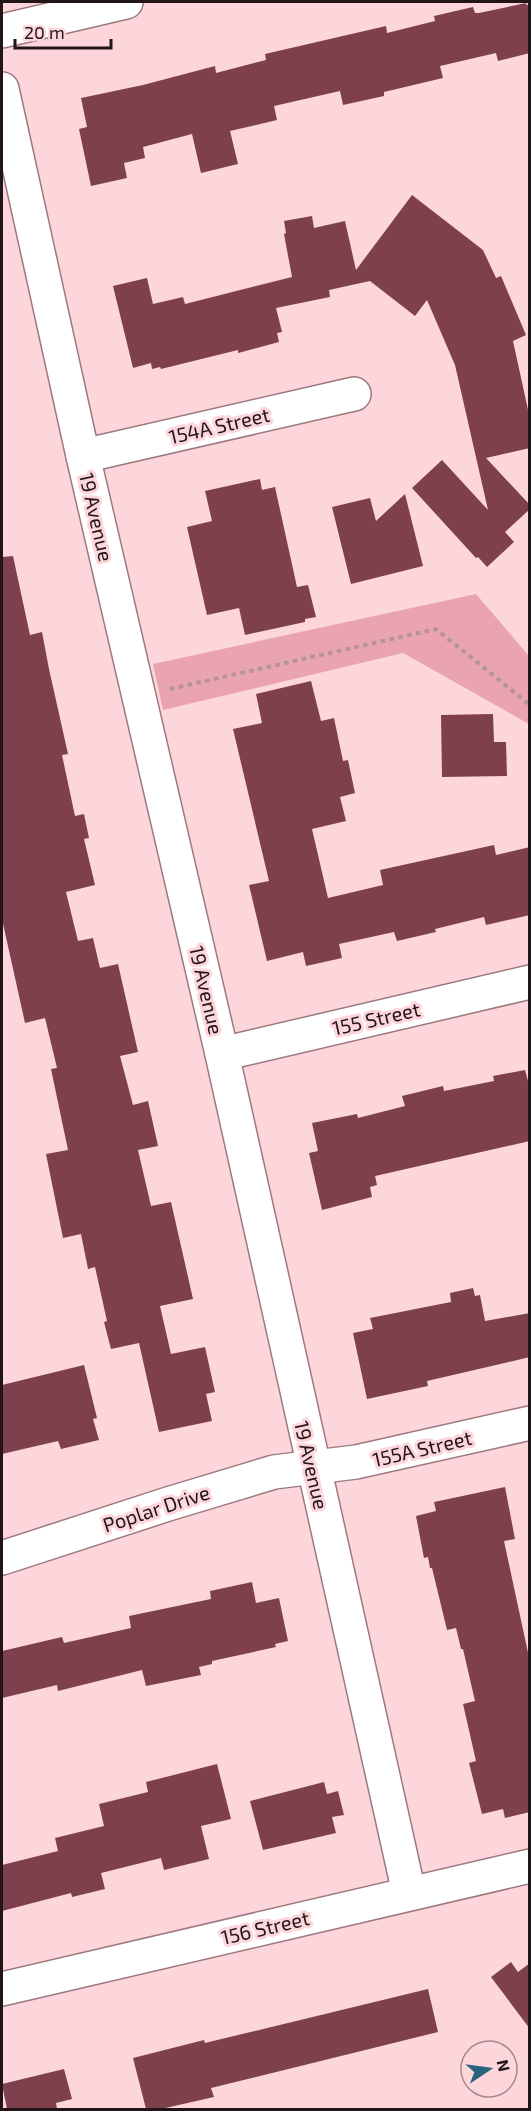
<svg xmlns="http://www.w3.org/2000/svg" width="531" height="2111" viewBox="0 0 531 2111" font-family="'Exo 2',sans-serif">
<style>
.green{fill:#e9a4b0}
.building{fill:#7f404d}
.lines{fill:none;stroke-linecap:round;stroke-linejoin:round}
.minor-casing{stroke:#9c797f;stroke-width:36}
.path{stroke:#b29499;stroke-width:4;stroke-dasharray:4.5 4.5;stroke-linecap:butt}
.minor{stroke:#fff;stroke-width:33}
.labels{text-anchor:middle;dominant-baseline:central;stroke-width:6;stroke-linejoin:round;paint-order:stroke}
.street-label{font-size:20px;fill:#221517;stroke:#fdd6dc}
</style>
<rect width="100%" height="100%" fill="#fdd6dc"/>
<path class="green" d="M476,594L529,656V724L403,653L163,710L153,664Z"/>
<g class="building">
<path d="M526,3V5L530,4V53L498,61L496,53L440,66L443,78L384,92V96L343,105L340,91L274,106L277,120L230,131L238,164L201,173L192,134L143,147L145,158L124,163L127,178L91,186L79,129L87,127L81,98L143,85L215,66L216,73L266,60L265,54L386,26L387,33L435,21L434,16L473,7L475,13H479Z"/>
<path d="M412,195L483,250L496,278L501,276L526,335L513,341L530,419V448L486,458L530,505V509L505,532L514,542L487,567L478,557L476,558L412,488L442,460L488,510L455,365L427,300L415,316L370,281L329,290L330,297L276,308L282,332L277,333L279,342L238,353V350L161,369L160,367L152,369L151,363L133,368L113,286L147,278L153,304L183,297L185,304L292,277L284,234L286,233L284,221L312,216L314,228L345,221L356,270Z"/>
<path d="M260,479L262,490L275,487L297,587L308,585L316,617L305,619V622L245,635L239,608L207,615L187,527L212,521L205,491Z"/>
<path d="M405,494L423,566L351,584L332,507L370,498L376,521Z"/>
<path d="M13,556L30,635L42,632L49,669L68,754L62,755L75,816L84,814L89,838L84,839L95,885L66,892L78,941L93,938L100,968L118,964L138,1052L120,1056L133,1105L148,1101L158,1146L138,1150L151,1206L171,1202L193,1299L160,1306L171,1354L205,1347L215,1392L206,1394L212,1421L159,1432L139,1343L111,1349L104,1322L107,1321L95,1267L88,1269L81,1234L63,1238L46,1154L68,1150L51,1069L57,1068L45,1018L25,1023L2,919V557Z"/>
<path d="M311,681L321,721L334,718L343,761L348,760L355,793L340,797L346,821L312,829L328,898L383,885L380,870L494,845L496,855L530,847V915L486,925L484,917L435,929L436,932L397,941L394,932L339,944L342,958L306,966L303,952L267,961L249,885L269,881L233,729L262,723L256,694Z"/>
<path d="M493,714L494,742H506L507,776L442,777L441,715Z"/>
<path d="M525,1070L530,1088V1141L375,1176L377,1185L370,1187L372,1197L322,1210L309,1153L318,1151L312,1123L357,1114L358,1118L405,1106L402,1096L443,1086L444,1091L494,1081L493,1076Z"/>
<path d="M473,1288L475,1296L480,1295L485,1321L530,1313V1357L427,1381L428,1386L367,1399L353,1333L373,1329L370,1318L451,1302L450,1293Z"/>
<path d="M84,1365L97,1418L93,1419L99,1440L61,1449L58,1441L2,1454V1385Z"/>
<path d="M505,1487L515,1539L504,1541L530,1662V1812L505,1818L503,1809L482,1814L469,1763L476,1761L463,1704L475,1701L463,1649H461L456,1628L447,1630L432,1568H430L428,1557L424,1558L416,1516L436,1511L434,1502Z"/>
<path d="M252,1582L256,1603L279,1598L288,1641L275,1644L276,1647L212,1661V1664L199,1667L201,1675L146,1686L142,1670L58,1691L57,1685L2,1698V1651L62,1637L64,1643L131,1628L129,1616L211,1599L210,1591Z"/>
<path d="M217,1764L231,1819L201,1826L209,1859L164,1870L161,1858L101,1873L105,1889L72,1897L71,1893L2,1911V1865L58,1851L55,1838L104,1826L99,1804L148,1792L146,1782Z"/>
<path d="M324,1782L327,1794L338,1791L344,1815L332,1817L336,1833L263,1850L250,1801Z"/>
<path d="M511,1962L518,1972L530,1963V2029L491,1977Z"/>
<path d="M428,1989L438,2032L211,2088L214,2097L161,2109H146L133,2058L204,2040L205,2043Z"/>
<path d="M64,2069L72,2099L56,2103L57,2109H7L2,2084Z"/>
</g>
<g class="lines">
<g class="minor-casing">
<g id="minor">
<path d="M2,31L126,2"/>
<path d="M2,89L83,456L222,1054L409,1893"/>
<path d="M83,456L354,394"/>
<path d="M222,1054L530,982"/>
<path d="M2,1558L168,1504L274,1472L356,1462L530,1423"/>
<path d="M2,1989L530,1866"/>
</g>
</g>
<path class="path" d="M170,689L436,629L530,705"/>
<use href="#minor" class="minor"/>
</g>
<g class="labels">
<g class="street-label">
<text transform="translate(219 425) rotate(-13)">154A Street</text>
<text transform="translate(97 517) rotate(77)">19 Avenue</text>
<text transform="translate(207 990) rotate(77)">19 Avenue</text>
<text transform="translate(376 1018) rotate(-13)">155 Street</text>
<text transform="translate(422 1448) rotate(-13)">155A Street</text>
<text transform="translate(312 1465) rotate(77)">19 Avenue</text>
<text transform="translate(156 1508) rotate(-18)">Poplar Drive</text>
<text transform="translate(265 1927) rotate(-13)">156 Street</text>
</g>
</g>
<rect width="531" height="2111" fill="none" stroke="#221517" stroke-width="6"/>
<g transform="translate(489 2069) rotate(77)"><circle r="28" fill="#fdd6dc" stroke="#a5898d" stroke-width="1.5"/>
<path d="M0-4.5L10 22L0 15L-10 22Z" fill="#28647b"/>
<text y="-9" font-size="16" font-weight="bold" text-anchor="middle" fill="#221517">N</text>
</g>
<path d="M15 39v9h96v-9" fill="none" stroke="#221517" stroke-width="3"/>
<text x="24" y="39" font-size="18" fill="#221517" stroke="#fdd6dc" stroke-width="4.5" paint-order="stroke">20 m</text>
</svg>
